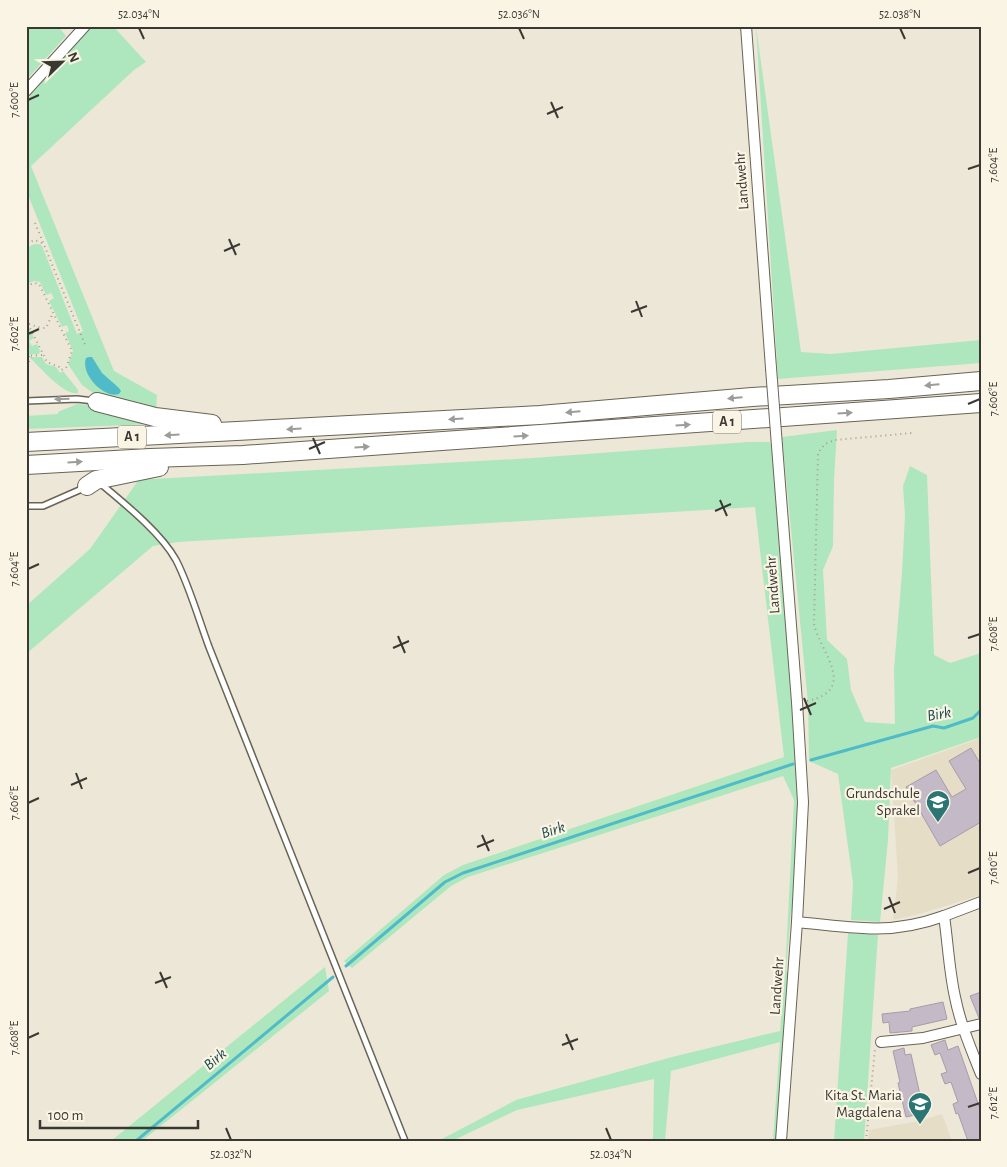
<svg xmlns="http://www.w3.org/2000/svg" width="1007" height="1167" viewBox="0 0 1007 1167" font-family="'Alegreya Sans',sans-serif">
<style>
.built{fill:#e5ddc6}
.green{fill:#aee7bd}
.water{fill:#50bbc8}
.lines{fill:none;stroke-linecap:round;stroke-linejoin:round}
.stream{stroke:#50bbc8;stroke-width:3}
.building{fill:#c4b9c6;stroke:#a79ca9}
.service-casing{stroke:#696456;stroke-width:8}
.minor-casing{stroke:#696456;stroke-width:12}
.motorway-casing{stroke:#696456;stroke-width:20}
.path{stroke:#a29e92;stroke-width:2;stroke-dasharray:1 4;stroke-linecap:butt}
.service{stroke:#fff;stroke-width:5}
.minor{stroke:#fff;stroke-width:10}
.motorway{stroke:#fff;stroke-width:18}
.minor-bridge-casing{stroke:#696456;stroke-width:12;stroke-linecap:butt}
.minor-bridge{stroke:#fff;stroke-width:10}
.oneway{fill:#9c9c98}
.ticks{fill:none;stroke:#3a3832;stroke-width:2}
.labels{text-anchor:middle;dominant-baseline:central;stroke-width:4.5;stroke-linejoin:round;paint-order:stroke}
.shield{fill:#faf4e4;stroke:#747067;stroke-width:1}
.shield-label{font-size:14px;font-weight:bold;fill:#3a3832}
.street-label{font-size:15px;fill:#3a3832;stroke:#faf4e4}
.poi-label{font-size:15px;fill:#3a3832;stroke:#faf4e4;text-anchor:end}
.water-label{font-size:16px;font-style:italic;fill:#1a494f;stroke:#faf4e4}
.neatline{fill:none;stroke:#3a3832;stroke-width:2}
.ticks-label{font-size:12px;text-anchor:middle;fill:#3a3832}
</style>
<rect width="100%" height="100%" fill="#ede7d7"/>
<g class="built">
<path d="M981,738V895L923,913L893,920L898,877L891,770Z"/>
<path d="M942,1114L952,1141H868L869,1130L919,1121Z"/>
</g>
<g class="green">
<path d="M26,26H58L66,36L28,78L26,75Z"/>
<path d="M92,26H113L146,62L134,70L31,166L114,371L157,395L156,413L96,395L82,385L68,364L73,351L65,333L69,331L67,325L62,327L49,301L54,298L51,293L46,295L40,282L34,281L28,283L26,281V249C31,245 36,242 42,246L77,334L83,331L26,190V100Z"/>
<path d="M756,26L801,352L831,354L981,340V363L778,379Z"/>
<path d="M26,321L34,338L29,341L32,346L37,344L40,351L39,354L26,355Z"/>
<path d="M29,357H42L46,364L56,367L60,373L63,371L78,390V393C64,396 40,367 29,357Z"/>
<path d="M77,404L90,405L155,424L26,429V416L58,414V412Z"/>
<path d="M837,430L834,480L833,546L823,570L827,640L847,659L851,690L865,722L895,724L894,669L902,573L905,515L903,486L910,466L927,475L934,655L950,663L981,653V737L891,768L888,840L880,922L851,920L853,883L838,774L809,761L808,703L782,437Z"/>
<path d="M748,442H770L774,457L799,790L796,904L791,912L786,970L789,976L778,1141H773L780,1042L671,1071L665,1141H653L654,1079L517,1110L452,1141H438L516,1100L672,1057L780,1031L785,974L794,800L783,776L468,877L451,886L352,968L344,961L444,875L463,865L784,757L755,507L178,542L153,546L26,654V606L90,549L142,475L153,479L533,458Z"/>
<path d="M848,933L878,935L864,1141H834Z"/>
<path d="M325,967L329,991L142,1141H111Z"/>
</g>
<path class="water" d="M89,357H92L102,373L119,388L121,391L119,394C104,399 80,374 86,358Z"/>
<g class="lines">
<g class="stream">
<path d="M811,760L933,726L944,728L973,718L981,710"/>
<path d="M346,966L445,882L463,873L793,764"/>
<path d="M136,1141L333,977"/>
</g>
</g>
<g class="building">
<path d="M971,748L981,765V822L940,846L906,787L936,770L952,797L966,789L949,761Z"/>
<path d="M981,992V1017L979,1018L970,996Z"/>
<path d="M943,1002L947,1019L912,1027V1031L890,1033L889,1022L883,1023L882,1014L910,1011V1009Z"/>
<path d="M945,1040L948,1050L958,1046L981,1112V1141H968L958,1113L956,1114L953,1104L958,1102L951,1082L945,1084L941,1074L947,1072L940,1053L935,1055L931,1045Z"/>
<path d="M904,1048L905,1055L911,1054L924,1113L906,1117L898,1083L900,1082L893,1051Z"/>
</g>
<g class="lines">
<g class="service-casing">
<g id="service">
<path d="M26,401L77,399L94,401"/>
<path d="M101,484C125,504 161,533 176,560C189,585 199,620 209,647L405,1141"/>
<path d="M26,506H43L84,488"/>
</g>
</g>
<g class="minor-casing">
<g id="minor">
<path d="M746,26L771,368"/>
<path d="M26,91L85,26"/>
<path d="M777,446L797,702L803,802L797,922L781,1141"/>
<path d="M944,916L981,902"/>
<path d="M797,922C819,924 841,927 863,928C889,930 919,925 944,916C948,943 949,970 955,997C960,1023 971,1049 981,1074"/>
<path d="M881,1042L923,1038L981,1024"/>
</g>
</g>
<g class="motorway-casing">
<g id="motorway">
<path d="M97,402L155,417L212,424"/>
<path d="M26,442L540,415L752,397L889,389L981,381"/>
<path d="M26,465L150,458L243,455L981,403"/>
<path d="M87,486L96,480L159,467"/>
</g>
</g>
<g class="path">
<path d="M35,223L86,347"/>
<path d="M27,243L35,240L44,244"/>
<path d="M26,286L34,283L39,284L72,351L66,368L61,370L59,367L47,362L26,320"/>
<path d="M29,324L41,328H46L53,313"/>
<path d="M26,356L43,355"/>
<path d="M29,362V356"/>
<path d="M807,701C859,690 820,652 814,624L818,453L825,444L835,440L912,433"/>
<path d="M866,1141L875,1049"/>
</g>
<use href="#service" class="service"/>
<use href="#minor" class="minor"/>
<use href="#motorway" class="motorway"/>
<g class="minor-bridge-casing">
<path id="minor-bridge" d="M771,368L777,446"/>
</g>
<use href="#minor-bridge" class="minor-bridge"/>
</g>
<defs><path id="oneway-solid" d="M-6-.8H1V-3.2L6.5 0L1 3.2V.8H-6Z" transform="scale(1.25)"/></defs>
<g class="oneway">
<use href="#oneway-solid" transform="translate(932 385) rotate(175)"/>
<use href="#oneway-solid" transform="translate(735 398) rotate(175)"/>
<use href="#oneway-solid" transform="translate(62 399) rotate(178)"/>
<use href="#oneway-solid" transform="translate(573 412) rotate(175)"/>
<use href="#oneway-solid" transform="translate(845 413) rotate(-4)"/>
<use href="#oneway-solid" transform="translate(456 419) rotate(177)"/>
<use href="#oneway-solid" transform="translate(683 425) rotate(-4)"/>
<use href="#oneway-solid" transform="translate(294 429) rotate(177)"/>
<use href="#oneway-solid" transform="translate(172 435) rotate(177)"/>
<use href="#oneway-solid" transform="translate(521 436) rotate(-4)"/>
<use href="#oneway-solid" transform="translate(362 447) rotate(-4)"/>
<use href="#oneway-solid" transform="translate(75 462) rotate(-3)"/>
</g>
<path class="ticks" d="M139,28L144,39M519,28L524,39M900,28L905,39M28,100L39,95M551,102L558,118M547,114L563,107M968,169L980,165M229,239L236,255M224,251L240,244M636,301L642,317M631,312L647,306M28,334L39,329M968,404L980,399M313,438L320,454M309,449L325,442M720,500L727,516M715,511L731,504M28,569L39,564M398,636L405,653M968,638L980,634M393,648L409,641M804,698L811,715M800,710L816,703M76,773L82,789M71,785L87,778M28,803L39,798M482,835L489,851M477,847L494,840M968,873L980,868M889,897L895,913M884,909L900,902M160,972L167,988M155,983L171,977M566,1034L573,1050M28,1038L39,1033M562,1045L578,1039M968,1107L980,1103M226,1128L231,1140M606,1128L611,1140"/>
<defs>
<g id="school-pin" transform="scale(1.25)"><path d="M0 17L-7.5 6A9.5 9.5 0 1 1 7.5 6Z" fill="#2b7575" stroke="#faf4e4"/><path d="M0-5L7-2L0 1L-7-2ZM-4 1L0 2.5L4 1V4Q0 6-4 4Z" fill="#fff"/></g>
</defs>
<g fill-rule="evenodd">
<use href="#school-pin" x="938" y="802"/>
<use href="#school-pin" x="920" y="1104"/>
</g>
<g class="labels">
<g class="shield">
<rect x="713" y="410.5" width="28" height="23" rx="4"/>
<rect x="118" y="425.5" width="28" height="23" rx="4"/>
</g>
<g class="shield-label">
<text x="727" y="422">A 1</text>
<text x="132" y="437">A 1</text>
</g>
<g class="street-label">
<text transform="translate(742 181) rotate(-94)">Landwehr</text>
<text transform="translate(773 585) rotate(-94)">Landwehr</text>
<text transform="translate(777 986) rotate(-86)">Landwehr</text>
</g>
<g class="poi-label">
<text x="920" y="793">Grundschule<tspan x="920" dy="17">Sprakel</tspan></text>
<text x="902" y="1095">Kita St. Maria<tspan x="902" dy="17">Magdalena</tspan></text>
</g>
<g class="water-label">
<text transform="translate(939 714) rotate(-10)">Birk</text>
<text transform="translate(553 830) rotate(-18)">Birk</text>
<text transform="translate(215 1059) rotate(-40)">Birk</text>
</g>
</g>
<rect width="1007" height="1167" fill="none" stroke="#faf4e4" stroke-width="55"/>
<g transform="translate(62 62) rotate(67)" stroke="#faf4e4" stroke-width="4" paint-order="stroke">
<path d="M0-4L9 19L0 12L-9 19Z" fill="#3a3832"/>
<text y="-8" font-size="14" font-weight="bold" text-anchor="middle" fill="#3a3832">N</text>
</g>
<path d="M40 1120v8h158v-8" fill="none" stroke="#3a3832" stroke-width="2.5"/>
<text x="48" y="1120" font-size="15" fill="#3a3832" stroke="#faf4e4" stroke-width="4" paint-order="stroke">100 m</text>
<rect x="28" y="28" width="952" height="1112" class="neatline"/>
<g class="ticks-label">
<text x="139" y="18">52.034°N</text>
<text x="519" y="18">52.036°N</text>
<text x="900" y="18">52.038°N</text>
<text transform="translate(14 100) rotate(-90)" y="4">7.600°E</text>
<text transform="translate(993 165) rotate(-90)" y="4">7.604°E</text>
<text transform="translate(14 334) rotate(-90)" y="4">7.602°E</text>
<text transform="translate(993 399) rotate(-90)" y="4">7.606°E</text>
<text transform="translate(14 569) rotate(-90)" y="4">7.604°E</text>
<text transform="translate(993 634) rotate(-90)" y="4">7.608°E</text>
<text transform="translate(14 803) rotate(-90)" y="4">7.606°E</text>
<text transform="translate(993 868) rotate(-90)" y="4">7.610°E</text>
<text transform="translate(14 1038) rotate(-90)" y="4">7.608°E</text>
<text transform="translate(993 1103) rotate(-90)" y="4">7.612°E</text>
<text x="231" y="1158">52.032°N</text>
<text x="611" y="1158">52.034°N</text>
</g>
</svg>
